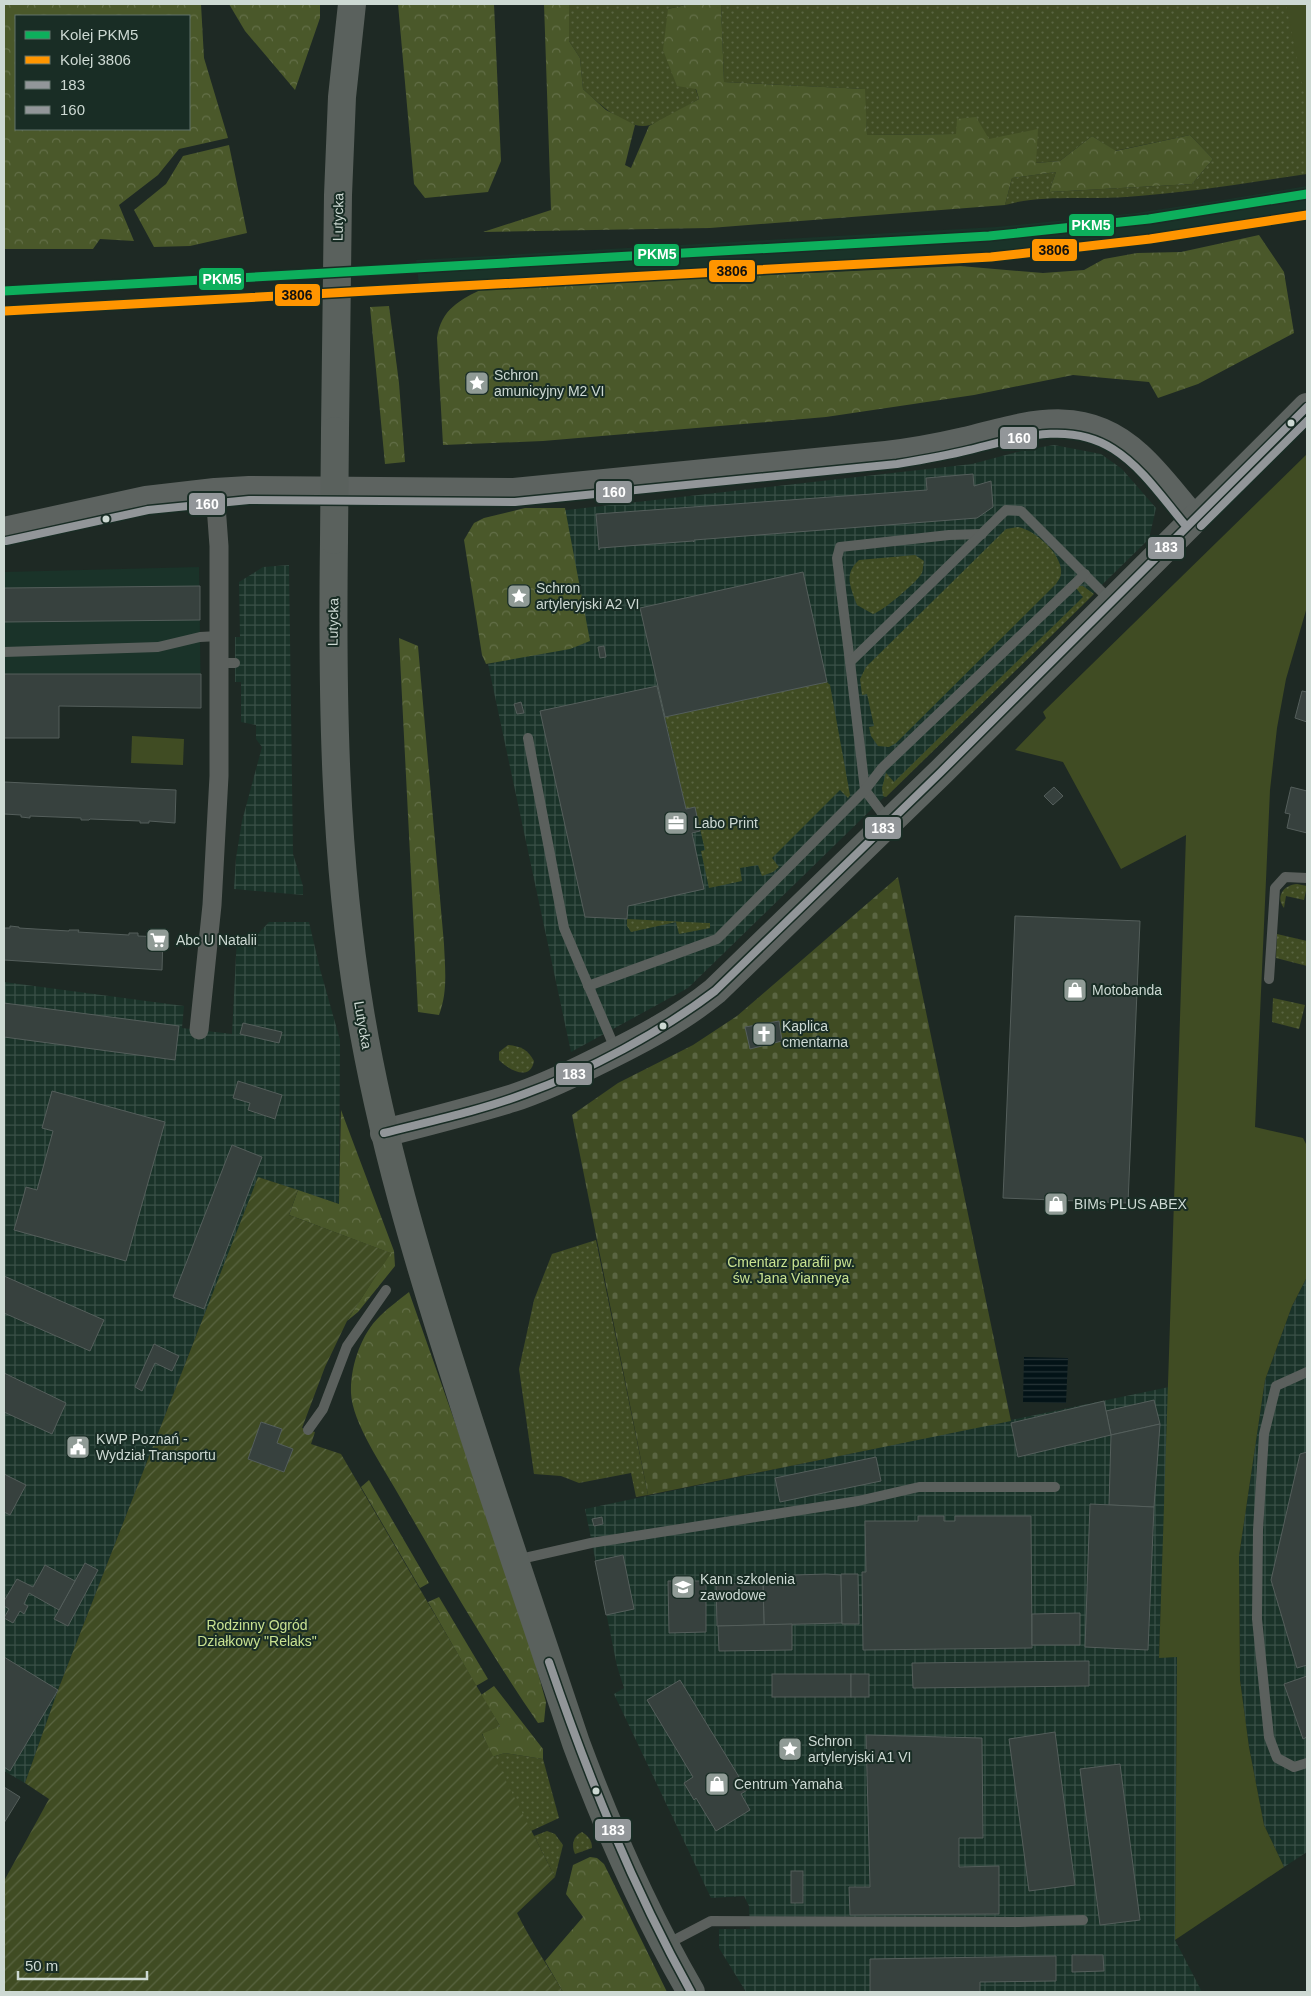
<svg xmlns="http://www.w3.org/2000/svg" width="1311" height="1996" viewBox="0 0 1311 1996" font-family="Arial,sans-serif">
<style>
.built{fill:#1a3329}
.industrial{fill:url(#industrial-grid)}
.grass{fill:url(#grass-dots)}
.forest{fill:url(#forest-crowns);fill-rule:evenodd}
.cemetery{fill:url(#cemetery-stones)}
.park{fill:#404c23}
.garden{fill:url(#garden-furrows)}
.water{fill:url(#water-rules)}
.building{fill:#37413e;stroke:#545e5b}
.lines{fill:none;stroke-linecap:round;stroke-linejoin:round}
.lane{stroke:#5b605d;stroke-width:10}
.street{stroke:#5b605d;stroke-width:19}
.secondary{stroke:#5d6360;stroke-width:28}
.primary{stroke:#5a615d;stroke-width:28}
.primary-bridge{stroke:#5a615d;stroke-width:28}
.bus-1-casing{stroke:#192d25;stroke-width:11}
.bus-2-casing{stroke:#192d25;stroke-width:11}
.bus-1{stroke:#929699;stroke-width:8}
.bus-2{stroke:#929699;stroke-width:8}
.rail-1-casing{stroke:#192d25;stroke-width:12}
.rail-2-casing{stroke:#192d25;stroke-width:12}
.rail-1{stroke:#0daf5c;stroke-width:9}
.rail-2{stroke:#ff9500;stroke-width:9}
.bus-dot{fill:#cdd9d3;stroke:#192d25;stroke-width:2}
.labels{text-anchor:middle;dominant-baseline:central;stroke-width:4;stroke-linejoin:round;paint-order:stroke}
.street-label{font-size:14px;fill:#cdd9d3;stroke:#192d25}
.poi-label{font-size:14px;fill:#cdd9d3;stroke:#192d25;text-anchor:start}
.park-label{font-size:14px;fill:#c9e291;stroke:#192d25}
.line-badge{stroke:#192d25;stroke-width:2}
.badge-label{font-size:14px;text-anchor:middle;font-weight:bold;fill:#fff}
.pale-badge-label{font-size:14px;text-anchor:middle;font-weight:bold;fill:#111}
</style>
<defs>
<pattern id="industrial-grid" width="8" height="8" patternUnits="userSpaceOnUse" patternTransform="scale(1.25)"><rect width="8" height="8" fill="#1a3329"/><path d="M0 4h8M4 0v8" fill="none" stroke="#3a5047"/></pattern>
<pattern id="grass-dots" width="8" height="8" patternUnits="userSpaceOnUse" patternTransform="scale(1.25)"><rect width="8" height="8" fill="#404c23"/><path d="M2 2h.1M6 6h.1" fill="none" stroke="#5a6542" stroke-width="1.8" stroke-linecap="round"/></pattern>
<pattern id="forest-crowns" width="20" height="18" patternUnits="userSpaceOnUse" patternTransform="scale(1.25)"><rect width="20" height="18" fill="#4a582a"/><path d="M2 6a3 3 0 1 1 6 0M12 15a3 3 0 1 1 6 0" fill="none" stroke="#636f48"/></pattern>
<pattern id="cemetery-stones" width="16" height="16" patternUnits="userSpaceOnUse" patternTransform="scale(1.25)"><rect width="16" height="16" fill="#404c23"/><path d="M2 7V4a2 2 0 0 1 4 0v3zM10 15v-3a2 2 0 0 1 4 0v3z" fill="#5a6542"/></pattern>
<pattern id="garden-furrows" width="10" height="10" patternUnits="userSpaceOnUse" patternTransform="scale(1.25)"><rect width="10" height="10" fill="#404c23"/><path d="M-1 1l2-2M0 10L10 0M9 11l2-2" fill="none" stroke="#5a6542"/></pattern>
<pattern id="water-rules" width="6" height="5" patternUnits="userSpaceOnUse" patternTransform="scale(1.25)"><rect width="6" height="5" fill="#031317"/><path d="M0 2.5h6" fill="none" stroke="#273538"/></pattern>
</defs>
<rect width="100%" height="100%" fill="#1e2924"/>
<g class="built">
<path d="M1307,186V213L1138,240L995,254L896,261L450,285L449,282L419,285L416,260L996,227L1136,213L1229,199Z"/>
<path d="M199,567L201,708L59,706V738H4V572Z"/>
</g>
<g class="industrial">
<path d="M1054,445L1101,454L1122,469L1156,508L1149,539L688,988L571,1052L488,664L584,641L558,511L972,464L1025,450Z"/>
<path d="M289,565L293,854L303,886V895L234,889L236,858L242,821L262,747L256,739V725L241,722V682H235V637H240L239,582L263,567Z"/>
<path d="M269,922H309L320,969L340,1040L339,1204L258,1177L58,1690L25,1783L4,1771V982L184,1006L182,1028L232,1034L237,936L255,937Z"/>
<path d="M1307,1277V1852L1284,1867L1264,1825L1249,1747L1240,1680L1239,1556L1265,1380L1292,1306Z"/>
<path d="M1169,1387L1159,1657H1177L1175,1940L1202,1992H746L719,1948V1929H750L749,1906L744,1896L711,1898L614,1694L624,1688L617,1666L585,1509Z"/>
</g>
<g class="grass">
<path d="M569,4H690L668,9L699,99C684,107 666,120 650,125C629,132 597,102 583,89L580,58L569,41Z"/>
<path d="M721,4H1307V174C1247,183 1187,193 1126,197C1086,200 1043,194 1005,205L1012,178L1056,172L1049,192L1192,184L1213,159L1190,135L1115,151L1092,136L1060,161L1035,163L988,139L956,134L867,135L864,89L724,82Z"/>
<path d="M1018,527C1035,530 1063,555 1061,573C1061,577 1058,581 1056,584L896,743L889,747L878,746L871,736L869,727L874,726L867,694L862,695L860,679L866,667L1006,529Z"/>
<path d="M915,555L924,561C923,565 923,570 922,573C916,583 883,611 873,614L857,605C851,588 843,574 859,560Z"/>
<path d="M1079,586H1083L1094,594L886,797L883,796L882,788L886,773L894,782L1083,597L1076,588Z"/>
<path d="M827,682L830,685L850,795L848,798L840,790L772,858L779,867L773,872L762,876L758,865L740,868L742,881L709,888L701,851L705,850L695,808L686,809L665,717Z"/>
<path d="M1297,884L1307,886L1304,900L1286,896L1284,908C1275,896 1284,885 1297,884Z"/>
<path d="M627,919L707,923H710V928L679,934L676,922L631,932L627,926Z"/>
<path d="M1277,934L1307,941V966L1276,958Z"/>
<path d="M1273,998L1305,1005L1299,1029L1272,1022Z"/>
<path d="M508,1045C521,1046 528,1050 534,1061C530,1082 509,1070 499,1060V1052Z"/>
<path d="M596,1240L648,1495L636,1497L631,1473L579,1483L561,1476L534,1474L519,1369L534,1300L552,1254Z"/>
<path d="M505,1753L543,1759L559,1818L531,1831L492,1757Z"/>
<path d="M547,1831L555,1834L563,1845L555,1877L534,1836Z"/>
<path d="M582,1832C588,1836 592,1840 592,1848L575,1854C571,1845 573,1836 582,1832Z"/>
</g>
<g class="forest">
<path d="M4,4H201L204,58L228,138L179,149L158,175L119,205L134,241L100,239L93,249H4ZM16,16H189V129H16Z"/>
<path d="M229,4H320V18L295,90L245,31Z"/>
<path d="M398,4H494L501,161L488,192L425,198L414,184Z"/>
<path d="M544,4H569V41L580,58L583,89L606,110L635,125L625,165L631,168L649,126L699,99L696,89L677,86L663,50L668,9L690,4H721L724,82L865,89L867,135L956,134L957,119L976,117L989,139L1038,129L1036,163L1060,161L1092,136L1116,151L1190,135L1213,159L1192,184L1049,192L1056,172L1012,178L1005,205L710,228L483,232L551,210Z"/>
<path d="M229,145L247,233L190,246L154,247L134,210L166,184L183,156Z"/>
<path d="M1259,235L1284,272L1294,333L1198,384L1158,398L1149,382L1073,375L974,395L826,417L543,441L443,445L437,338C441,309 460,300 484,288L960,266L1043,273L1084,270L1104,259L1137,253L1181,252Z"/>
<path d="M389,306L399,383L405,462L385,464L370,307Z"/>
<path d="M525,508H565L590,641L570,649L486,664L482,655L464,540L474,523L484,518Z"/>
<path d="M399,638L418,646L444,944C445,968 448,992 439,1015L418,1012Z"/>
<path d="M341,1110L394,1251L395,1266L358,1312L347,1321L390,1253L289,1215L298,1190L339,1204Z"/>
<path d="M409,1292L518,1601L546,1702L544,1722L538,1723C487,1649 442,1570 397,1492C383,1467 352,1422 351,1393C350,1367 361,1334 380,1316C389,1307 399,1300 409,1292Z"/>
<path d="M369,1480L429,1583L420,1588L361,1487Z"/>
<path d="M439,1597L488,1679L476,1686L428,1602Z"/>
<path d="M494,1686L543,1749V1759L505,1753L492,1757L482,1733L500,1726L481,1695Z"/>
<path d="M590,1857L597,1858L604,1864L667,1992H563L545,1961L583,1917L566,1894L573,1865Z"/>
</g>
<path class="cemetery" d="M898,877L1011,1421L648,1495L572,1115L618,1083L693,1045L737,1016Z"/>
<g class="park">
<path d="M1286,4H1307V107Z"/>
<path d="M1307,454V607L1286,679L1277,728L1270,790L1255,1127L1303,1138L1307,1146V1277L1292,1306L1265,1380L1239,1556L1240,1680L1249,1747L1264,1825L1284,1867L1175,1940L1177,1657L1159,1658L1186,835L1121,869L1063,762L1015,750L1046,718L1043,712Z"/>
<path d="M132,736L184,739L183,765L131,763Z"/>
</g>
<path class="garden" d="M258,1177L298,1190L289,1215L391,1253L347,1321L325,1367L302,1428L315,1432L311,1444L341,1454L500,1726L482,1734L555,1877L517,1913C530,1940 548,1966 563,1992H4V1881L49,1799L25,1783L58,1690Z"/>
<path class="water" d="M1024,1357L1068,1358L1066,1403L1023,1402Z"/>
<g class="building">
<path d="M973,474L974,486L991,481L993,507L977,518L694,540V542L693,541L600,548L599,550L596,514L927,490L926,478Z"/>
<path d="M803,572L827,682L665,717L640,608Z"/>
<path d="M200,586V620L4,622V588Z"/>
<path d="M604,646L606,657L600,658L598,647Z"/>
<path d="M4,674H201V708L59,706V738H4Z"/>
<path d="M657,686L686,809L695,807L700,831L692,833L704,889L628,906L627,919L585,917L540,711Z"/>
<path d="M1302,691L1307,692V722L1295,718Z"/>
<path d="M521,702L524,713L517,714L514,704Z"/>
<path d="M4,782L176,790L175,823L149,821V823H140V821L90,819L89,820H81V818L30,816V818L21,817V815L4,814Z"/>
<path d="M1054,787L1063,796L1053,805L1044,796Z"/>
<path d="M1291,787L1307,791V833L1287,828L1290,814L1285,813Z"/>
<path d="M1015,916L1140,921L1128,1203L1003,1198Z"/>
<path d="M10,926L19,927V928L69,931V930H79L78,932L129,935V933H138V936L163,937L162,970L4,960V928H10Z"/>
<path d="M4,1003L179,1026L175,1060L4,1037Z"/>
<path d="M779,1021L782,1041L750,1049L745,1027Z"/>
<path d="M243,1023L282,1032L279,1043L240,1034Z"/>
<path d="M238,1081L282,1095L275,1119L248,1110L250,1103L233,1098Z"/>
<path d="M52,1091L165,1122L126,1261L14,1230L26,1187L37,1190L53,1131L42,1128Z"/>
<path d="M232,1145L262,1157L204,1309L173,1297Z"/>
<path d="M4,1276L104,1320L90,1351L4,1313Z"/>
<path d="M154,1344L179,1356L172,1371L155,1363L142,1391L135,1387Z"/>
<path d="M4,1373L66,1403L52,1434L4,1412Z"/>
<path d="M1154,1400L1160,1424L1111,1435L1106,1411Z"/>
<path d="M1104,1401L1111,1435L1018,1457L1011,1423Z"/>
<path d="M261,1422L282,1429L277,1443L293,1449L284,1472L248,1459Z"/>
<path d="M1160,1424L1154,1507L1109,1505L1111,1435Z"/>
<path d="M1307,1452V1665L1297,1668L1271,1580L1300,1454Z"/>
<path d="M876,1457L881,1481L780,1502L775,1478Z"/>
<path d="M4,1474L26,1485L10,1515L4,1512Z"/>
<path d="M1090,1504L1154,1507L1148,1650L1085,1647Z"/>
<path d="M918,1516H944V1521H955V1516H1031L1032,1648L863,1650L862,1572H866L865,1521H918Z"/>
<path d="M602,1517L603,1524L594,1526L592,1519Z"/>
<path d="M623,1555L634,1609L606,1615L595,1561Z"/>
<path d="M85,1563L98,1570L68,1626L54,1619Z"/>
<path d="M45,1565L75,1581L59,1610L29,1593L24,1604L28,1606L24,1614L20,1611L13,1623L4,1618L9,1609L4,1606V1601L17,1579L33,1587Z"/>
<path d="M827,1574L841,1575L842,1623L764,1625L763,1576Z"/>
<path d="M841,1574H858L859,1624H842Z"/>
<path d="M668,1581H706V1632L669,1633Z"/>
<path d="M763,1583L764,1625L717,1626L716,1584Z"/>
<path d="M1080,1613V1645H1032V1614Z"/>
<path d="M792,1624V1650L719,1651L718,1626Z"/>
<path d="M4,1657L58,1690L10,1771L4,1767Z"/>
<path d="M1089,1661V1686L913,1688L912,1663Z"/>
<rect x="772" y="1674" width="79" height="23"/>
<rect x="851" y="1674" width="18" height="23"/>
<path d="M1307,1676V1737L1303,1739L1284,1684Z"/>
<path d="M680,1680L747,1790L741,1794L750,1810L716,1831L696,1798L694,1800L684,1783L693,1777L647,1700Z"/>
<path d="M1055,1732L1075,1885L1029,1891L1009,1739Z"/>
<path d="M866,1735L982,1738L983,1838H959V1867L999,1866V1914L850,1915L849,1887H870Z"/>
<path d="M1120,1764L1140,1920L1100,1925L1080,1769Z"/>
<path d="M4,1787L20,1797L4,1823Z"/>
<rect x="791" y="1871" width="12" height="32"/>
<path d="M1072,1955H1103L1104,1971L1072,1972Z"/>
<path d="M1056,1956V1981L980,1982V1992H870V1959Z"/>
</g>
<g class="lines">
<g class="lane">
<path d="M4,652L158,647L200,637L219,636"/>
<path d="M850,662L837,558L840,547L949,535L982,534"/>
<path d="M219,663H235"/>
<path d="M528,738L564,928L616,1051"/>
<path d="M888,821L865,790L850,662L1006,510L1021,511L1111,601"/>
<path d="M1269,979L1275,888L1285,877L1307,878"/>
<path d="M588,986L717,939L865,790L882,768L1085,574"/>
<path d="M1307,1372L1276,1386L1264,1434L1258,1530L1257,1619L1269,1737L1277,1758L1294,1767L1307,1763"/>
<path d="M308,1430L323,1409L347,1346L386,1290"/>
<path d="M516,1560L591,1543L858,1501L919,1487H1055"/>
<path d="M665,1945L711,1921L1019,1922L1083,1920"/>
</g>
<path class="street" d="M199,1030L212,905L219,776V546L215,492"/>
<g class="secondary">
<path d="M4,531L146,500L215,492L249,490L514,492L886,455C913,452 939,447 965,441C1028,425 1084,405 1138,456C1159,475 1176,499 1194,519"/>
<path d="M384,1133C427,1122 471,1111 513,1098C541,1089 568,1076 594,1063C637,1042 678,1021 715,991L941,772L1307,407"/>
</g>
<g class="primary">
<path d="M335,431L338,195L342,97L352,4"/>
<path d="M334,540C332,697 334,855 360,1011C381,1138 418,1261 457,1383C495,1503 536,1623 576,1743C608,1829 645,1913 691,1992"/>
</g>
<path class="primary-bridge" d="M334,540L335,431"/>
<g class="bus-1-casing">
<g id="bus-1">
<path d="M384,1133C431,1121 479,1111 524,1094C588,1071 661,1032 715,991L941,772L1307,407"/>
<path d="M549,1662C588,1776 632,1886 691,1992"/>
</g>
</g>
<g class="bus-2-casing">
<g id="bus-2">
<path d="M1201,526L1307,421"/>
<path d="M6,541L148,510L249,500L515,502L897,464C921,460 945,456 969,450C1015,439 1068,420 1113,449C1143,468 1163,499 1186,526"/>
</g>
</g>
<use href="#bus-1" class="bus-1"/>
<use href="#bus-2" class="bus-2"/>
<g class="rail-1-casing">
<path id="rail-1" d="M4,291L989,236L1149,219L1307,194"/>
</g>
<g class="rail-2-casing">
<path id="rail-2" d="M5,311L991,257L1150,239L1307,215"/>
</g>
<use href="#rail-1" class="rail-1"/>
<use href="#rail-2" class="rail-2"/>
</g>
<defs>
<g id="sight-square" transform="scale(1.25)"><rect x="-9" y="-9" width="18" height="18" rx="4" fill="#909b96" stroke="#192d25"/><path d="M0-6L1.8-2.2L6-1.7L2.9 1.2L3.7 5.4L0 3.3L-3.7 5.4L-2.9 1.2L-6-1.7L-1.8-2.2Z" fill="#fff"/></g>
<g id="office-square" transform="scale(1.25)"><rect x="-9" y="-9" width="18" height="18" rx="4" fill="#909b96" stroke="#192d25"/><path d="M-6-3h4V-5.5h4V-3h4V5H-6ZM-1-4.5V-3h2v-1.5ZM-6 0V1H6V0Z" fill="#fff"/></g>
<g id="supermarket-square" transform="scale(1.25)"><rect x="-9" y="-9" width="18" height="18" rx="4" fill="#909b96" stroke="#192d25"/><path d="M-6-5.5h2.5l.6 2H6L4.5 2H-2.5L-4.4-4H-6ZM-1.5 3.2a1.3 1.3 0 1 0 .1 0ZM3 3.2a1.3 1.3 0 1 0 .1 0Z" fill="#fff"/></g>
<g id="shop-square" transform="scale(1.25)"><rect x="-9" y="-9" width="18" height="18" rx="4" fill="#909b96" stroke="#192d25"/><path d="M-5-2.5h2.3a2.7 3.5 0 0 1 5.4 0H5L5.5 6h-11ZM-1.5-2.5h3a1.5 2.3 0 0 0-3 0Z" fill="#fff"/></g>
<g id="church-square" transform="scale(1.25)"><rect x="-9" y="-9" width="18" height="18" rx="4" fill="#909b96" stroke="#192d25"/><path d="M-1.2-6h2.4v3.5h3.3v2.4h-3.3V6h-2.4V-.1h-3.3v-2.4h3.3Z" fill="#fff"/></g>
<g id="civic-square" transform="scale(1.25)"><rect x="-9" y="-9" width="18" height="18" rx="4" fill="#909b96" stroke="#192d25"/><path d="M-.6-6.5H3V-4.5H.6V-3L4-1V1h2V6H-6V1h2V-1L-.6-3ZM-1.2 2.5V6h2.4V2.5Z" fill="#fff"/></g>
<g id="school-square" transform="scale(1.25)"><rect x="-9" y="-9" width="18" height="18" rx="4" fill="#909b96" stroke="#192d25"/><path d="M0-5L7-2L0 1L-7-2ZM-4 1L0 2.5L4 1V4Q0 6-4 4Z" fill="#fff"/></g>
</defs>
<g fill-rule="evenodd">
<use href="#sight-square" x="477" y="383"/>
<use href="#sight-square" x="519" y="596"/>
<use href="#office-square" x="676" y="823"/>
<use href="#supermarket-square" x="158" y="940"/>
<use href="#shop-square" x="1075" y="990"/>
<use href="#church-square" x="764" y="1034"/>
<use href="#shop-square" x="1056" y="1204"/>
<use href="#civic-square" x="78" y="1447"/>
<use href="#school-square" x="683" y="1587"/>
<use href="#sight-square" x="790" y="1749"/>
<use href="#shop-square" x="717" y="1784"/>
</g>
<g class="bus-dot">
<circle cx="1291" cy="423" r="4.5"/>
<circle cx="106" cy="519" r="4.5"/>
<circle cx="663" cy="1026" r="4.5"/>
<circle cx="596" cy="1791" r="4.5"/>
</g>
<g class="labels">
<g class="street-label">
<text transform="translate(338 217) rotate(-89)">Lutycka</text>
<text transform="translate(333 622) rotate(-89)">Lutycka</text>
<text transform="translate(363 1025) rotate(80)">Lutycka</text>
</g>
<g class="poi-label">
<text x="494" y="375">Schron<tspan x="494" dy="16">amunicyjny M2 VI</tspan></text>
<text x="536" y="588">Schron<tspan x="536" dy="16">artyleryjski A2 VI</tspan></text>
<text x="694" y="823">Labo Print</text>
<text x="176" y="940">Abc U Natalii</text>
<text x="1092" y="990">Motobanda</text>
<text x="782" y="1026">Kaplica<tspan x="782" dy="16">cmentarna</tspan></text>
<text x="1074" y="1204">BIMs PLUS ABEX</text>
<text x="96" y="1439">KWP Poznań -<tspan x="96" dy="16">Wydział Transportu</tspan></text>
<text x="700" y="1579">Kann szkolenia<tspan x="700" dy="16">zawodowe</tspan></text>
<text x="808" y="1741">Schron<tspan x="808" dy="16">artyleryjski A1 VI</tspan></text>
<text x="734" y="1784">Centrum Yamaha</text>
</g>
<g class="park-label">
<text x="791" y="1262">Cmentarz parafii pw.<tspan x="791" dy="16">św. Jana Vianneya</tspan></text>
<text x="257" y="1625">Rodzinny Ogród<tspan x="257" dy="16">Działkowy "Relaks"</tspan></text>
</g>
</g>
<g class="line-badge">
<rect x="1068" y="213" width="47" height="24" rx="5" fill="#0daf5c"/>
<rect x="1031" y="238" width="47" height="24" rx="5" fill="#ff9500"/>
<rect x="633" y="243" width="47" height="24" rx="5" fill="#0daf5c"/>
<rect x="708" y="259" width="48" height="24" rx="5" fill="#ff9500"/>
<rect x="198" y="267" width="47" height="24" rx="5" fill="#0daf5c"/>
<rect x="274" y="283" width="47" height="24" rx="5" fill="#ff9500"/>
<rect x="999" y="426" width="39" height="24" rx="5" fill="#929699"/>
<rect x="595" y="480" width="38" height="24" rx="5" fill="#929699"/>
<rect x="188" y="492" width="38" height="24" rx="5" fill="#929699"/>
<rect x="1147" y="536" width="38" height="24" rx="5" fill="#929699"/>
<rect x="864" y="816" width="38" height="24" rx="5" fill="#929699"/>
<rect x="555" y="1062" width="38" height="24" rx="5" fill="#929699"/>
<rect x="594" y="1818" width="38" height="24" rx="5" fill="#929699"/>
</g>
<g class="badge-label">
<text x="1091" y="230">PKM5</text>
<text x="657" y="259">PKM5</text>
<text x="222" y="284">PKM5</text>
<text x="1019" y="443">160</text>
<text x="614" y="497">160</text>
<text x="207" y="509">160</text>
<text x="1166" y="552">183</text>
<text x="883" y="833">183</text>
<text x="574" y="1079">183</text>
<text x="613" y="1835">183</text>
</g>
<g class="pale-badge-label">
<text x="1054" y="255">3806</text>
<text x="732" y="276">3806</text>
<text x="297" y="300">3806</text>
</g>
<rect width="1311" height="1996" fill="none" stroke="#cdd9d3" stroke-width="10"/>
<rect x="15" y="15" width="175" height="115" fill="#192d25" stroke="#61726b"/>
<rect x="25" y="31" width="25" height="8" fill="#0daf5c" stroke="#61726b"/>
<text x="60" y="40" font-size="15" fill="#cdd9d3">Kolej PKM5</text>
<rect x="25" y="56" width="25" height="8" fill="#ff9500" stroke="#61726b"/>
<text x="60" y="65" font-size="15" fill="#cdd9d3">Kolej 3806</text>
<rect x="25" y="81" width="25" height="8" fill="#929699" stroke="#61726b"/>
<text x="60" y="90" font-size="15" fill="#cdd9d3">183</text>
<rect x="25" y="106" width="25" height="8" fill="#929699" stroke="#61726b"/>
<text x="60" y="115" font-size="15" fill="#cdd9d3">160</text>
<path d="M18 1971v8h129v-8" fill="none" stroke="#cdd9d3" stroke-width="2.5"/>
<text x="25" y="1971" font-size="15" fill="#cdd9d3" stroke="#192d25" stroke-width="4" paint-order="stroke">50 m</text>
</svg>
